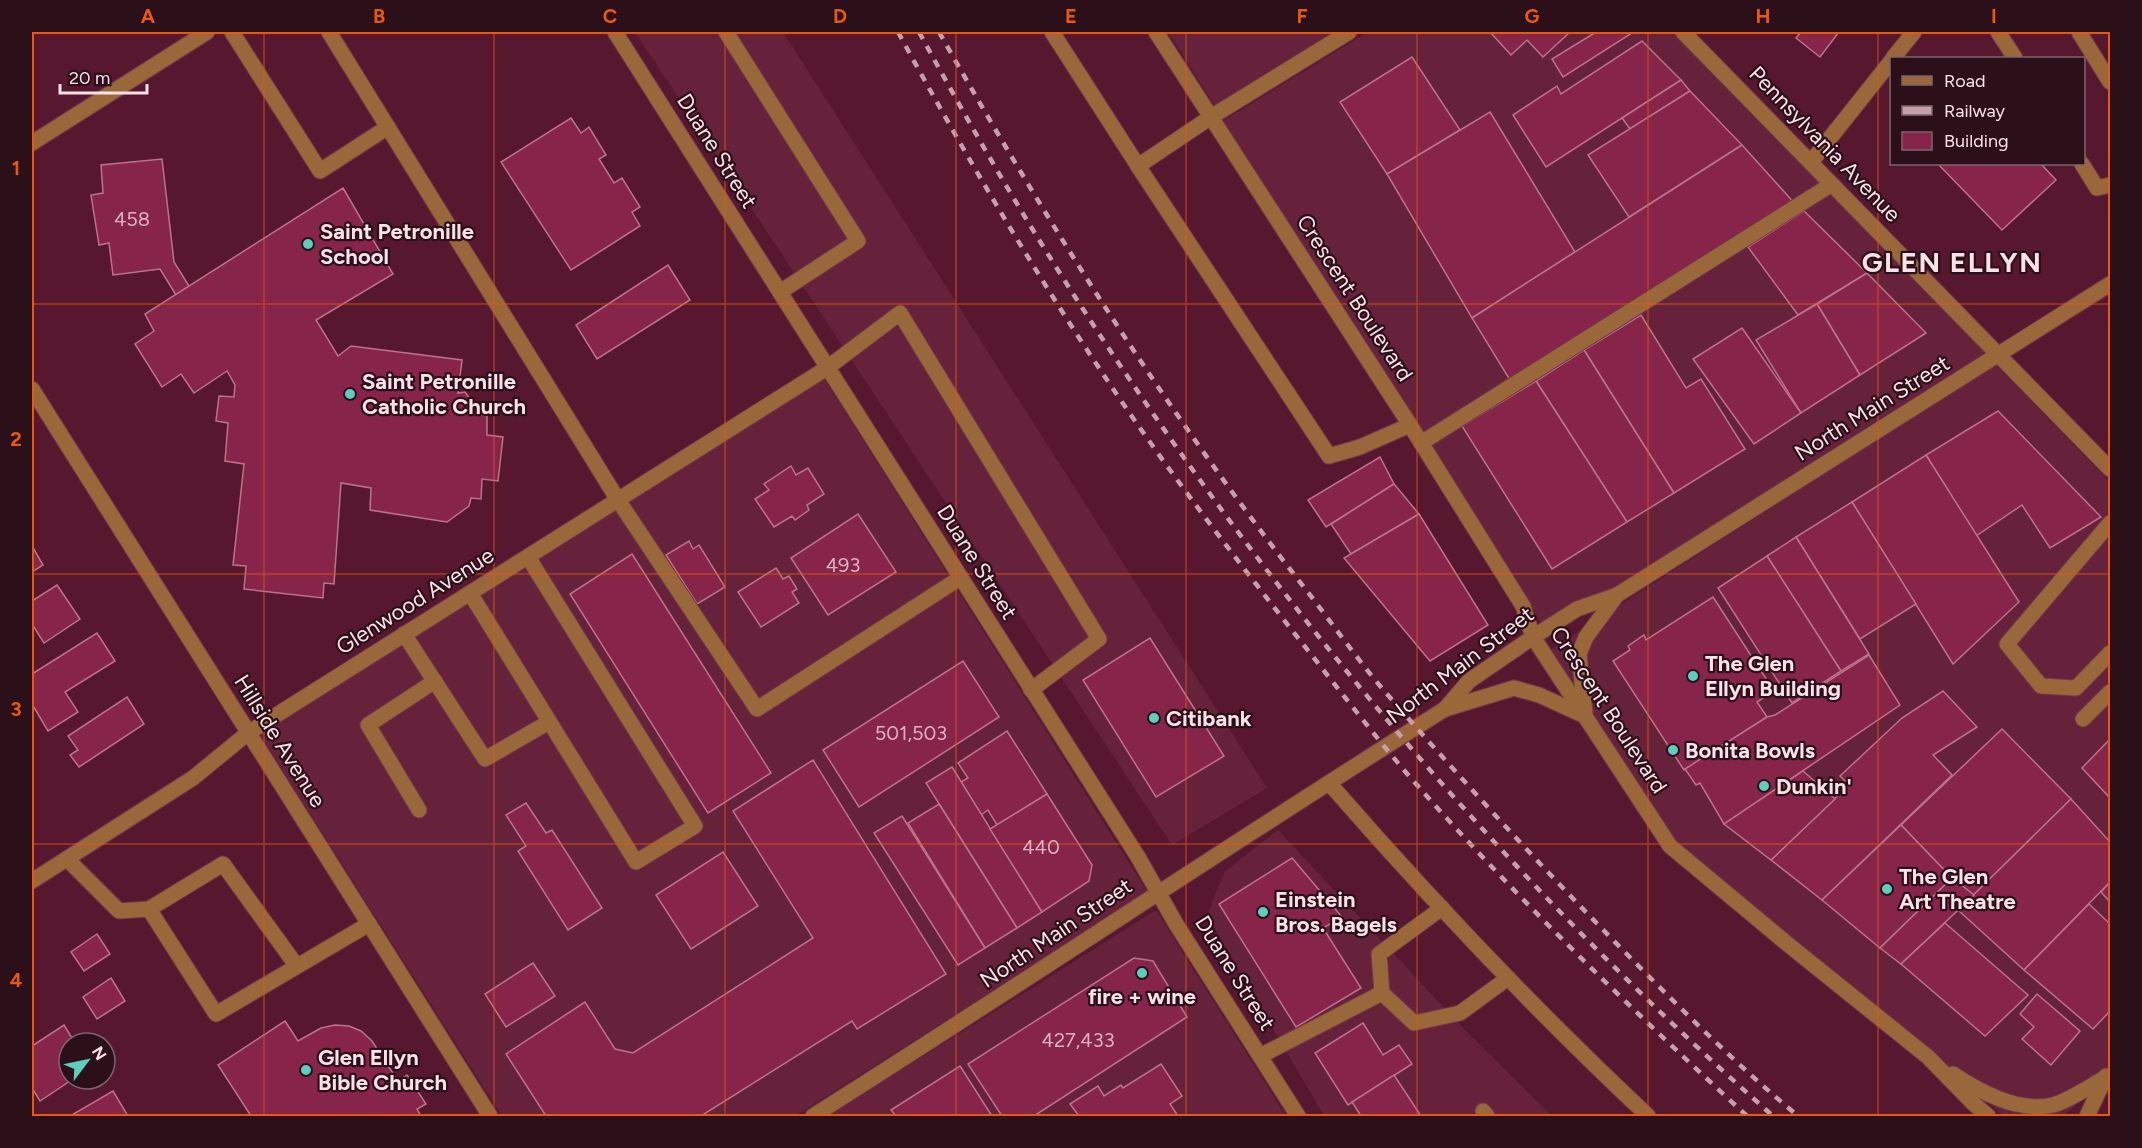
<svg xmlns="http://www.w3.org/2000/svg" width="2142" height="1148" viewBox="0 0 2142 1148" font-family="Figtree,sans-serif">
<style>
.built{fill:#67223b}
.building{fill:#87244a;stroke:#bc7388;stroke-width:1.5}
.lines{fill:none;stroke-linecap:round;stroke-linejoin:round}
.minor-casing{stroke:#71384c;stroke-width:17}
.minor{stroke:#99673a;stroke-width:15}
.rail{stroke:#c5a0ab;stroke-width:4.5;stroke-dasharray:8 8;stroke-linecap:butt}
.grid{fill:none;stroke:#e8590c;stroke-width:1.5;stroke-opacity:0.55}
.poi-dot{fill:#5bcebc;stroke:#2c1019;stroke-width:2}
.labels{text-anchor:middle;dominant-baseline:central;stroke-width:4.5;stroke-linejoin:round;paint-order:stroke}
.number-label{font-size:20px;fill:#ddb2c0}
.street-label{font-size:22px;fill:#fae1e7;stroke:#2c1019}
.poi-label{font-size:22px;font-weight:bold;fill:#fae1e7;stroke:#2c1019;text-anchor:start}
.district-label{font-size:28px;font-weight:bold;letter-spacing:1.5px;fill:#fae1e7;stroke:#2c1019}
.neatline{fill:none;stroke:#e8590c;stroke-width:2}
.grid-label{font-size:20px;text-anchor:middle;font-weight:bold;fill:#e8590c}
</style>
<rect width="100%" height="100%" fill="#57182f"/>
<g class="built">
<path d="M635,32H783L1267,788L1172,845Z"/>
<path d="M1168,32H1335L1215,106Z"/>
<path d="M1368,32H1672L1986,353L1549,635L1223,121Z"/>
<path d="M1995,364L2110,482V1071L2064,1116H2004L1673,838L1550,650Z"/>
<path d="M824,378L1148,893L795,1116H502L260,735Z"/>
<path d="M1278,830L1465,1030L1552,1116H1324L1207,915L1225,871Z"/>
<path d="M1156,910L1286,1116H828Z"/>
</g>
<g class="building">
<path d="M1490,32H1570L1543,57L1527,40L1511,55Z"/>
<path d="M1596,32L1632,33L1563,77L1552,59Z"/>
<path d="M1801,32H1839L1820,57L1796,38Z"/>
<path d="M1642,41L1681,80L1546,167L1513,115L1557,86L1561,94Z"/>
<path d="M1412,57L1460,130L1387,174L1340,102Z"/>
<path d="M1681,80L1690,91L1630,129L1622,118Z"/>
<path d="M1690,91L1742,145L1629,217L1588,155Z"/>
<path d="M1490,112L1575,252L1472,318L1387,174Z"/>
<path d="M571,118L581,133L589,127L606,155L599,159L614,183L622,178L640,207L632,212L640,226L571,270L501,162Z"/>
<path d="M1742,145L1797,206L1513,385L1472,318Z"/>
<path d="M162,159L174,262L189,286L176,295L160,269L113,275L109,243L99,245L91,195L103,193L101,165Z"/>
<path d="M1938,164H2041L2056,180L2002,230Z"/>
<path d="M343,188L393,274L316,320L338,356L351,346L462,360L458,393L465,392L476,407L475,413L487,416V435L503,437L498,481L482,479L481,499L471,498L469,506L447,522L370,510L371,488L341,483L334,584L324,583L323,598L244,589L246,566L233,565L244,464L225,461L228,423L216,421L219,396L234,397L235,385L227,371L194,393L181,374L162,387L135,344L154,331L145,314Z"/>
<path d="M1804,211L1867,273L1798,315L1748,247Z"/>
<path d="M668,265L690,300L597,359L576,325Z"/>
<path d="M1867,273L1926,333L1860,375L1817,304Z"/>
<path d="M1817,304L1860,375L1801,413L1756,340Z"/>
<path d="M1641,315L1686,388L1701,379L1745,449L1674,493L1584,350Z"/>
<path d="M1742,328L1801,413L1754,444L1693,359Z"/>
<path d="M1584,350L1674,493L1627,522L1536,381Z"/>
<path d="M1536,381L1627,522L1552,569L1462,426Z"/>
<path d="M1998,411L2101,517L2050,548L2022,505L1976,536L1926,455Z"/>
<path d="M1926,455L2019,602L1953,664L1852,502Z"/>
<path d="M1380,457L1394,484L1326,527L1308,500Z"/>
<path d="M791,466L796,475L808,468L824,494L807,505L809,510L795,520L792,516L774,527L755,499L769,490L764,484Z"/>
<path d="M1394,484L1419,514L1351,554L1331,524Z"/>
<path d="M1852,502L1916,604L1860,639L1796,537Z"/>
<path d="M858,514L896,572L828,615L791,558Z"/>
<path d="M1419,514L1488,625L1430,661L1344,558Z"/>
<path d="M1796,537L1869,654L1841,671L1767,556Z"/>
<path d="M689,541L693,549L699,545L725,587L697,604L666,555Z"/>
<path d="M32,546L43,565L32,572Z"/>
<path d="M632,554L771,773L708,813L570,594Z"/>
<path d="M1767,556L1841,671L1792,703L1718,588Z"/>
<path d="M776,568L783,579L789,576L797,589L792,592L799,603L761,627L738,592Z"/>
<path d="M57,585L80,619L44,643L32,624V601Z"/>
<path d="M1713,597L1774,691L1757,702L1767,717L1684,770L1613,661L1630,650L1628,646L1644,635L1646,640Z"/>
<path d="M97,633L115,661L65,692L78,712L48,731L32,704V674Z"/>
<path d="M1150,638L1224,756L1156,797L1083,680Z"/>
<path d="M1869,655L1900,705L1724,824L1700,783L1696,785L1685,769L1767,717L1775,715Z"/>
<path d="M963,661L999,717L859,807L823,750Z"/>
<path d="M1943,691L1977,727L1933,755L1952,775L1822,900L1771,860L1849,785L1840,776L1902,718Z"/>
<path d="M127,697L144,724L79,767L70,755L78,750L68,736Z"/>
<path d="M2002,729L2071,799L1974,895L1952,878L1901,825Z"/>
<path d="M1007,731L1047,794L997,825L988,810L981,815L961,782L968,778L958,763Z"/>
<path d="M2110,739V798L2082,768Z"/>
<path d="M813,760L946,974L857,1029L852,1021L701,1116H546L506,1054L585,1002L615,1049L633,1053L813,938L733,811Z"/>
<path d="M952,767L1042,912L1017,928L926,783Z"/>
<path d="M1803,771L1835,799L1771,860L1724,824Z"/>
<path d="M1047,794L1092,865L1089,881L1042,912L990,829Z"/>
<path d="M2071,799L2110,842V882L2024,970L1958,910Z"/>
<path d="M526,803L546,833L552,830L602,908L568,930L518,851L526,846L506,815Z"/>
<path d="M939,804L1017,928L985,948L908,823Z"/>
<path d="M902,816L985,948L958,965L874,833Z"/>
<path d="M1901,825L1952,878L1880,948L1822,900Z"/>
<path d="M723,852L758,906L691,949L656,895Z"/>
<path d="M1292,858L1342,917L1323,928L1361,988L1296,1027L1219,904Z"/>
<path d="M1952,878L1974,895L1901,964L1880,948Z"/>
<path d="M2110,882V902L2101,892Z"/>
<path d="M2089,904L2110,924V1011L2093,1029L2024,970Z"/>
<path d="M1945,923L2028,995L1985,1036L1901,964Z"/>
<path d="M97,934L110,954L84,971L71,952Z"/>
<path d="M1134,958L1153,961L1187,1017L1034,1116H1002L968,1064Z"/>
<path d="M533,963L555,996L506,1027L485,994Z"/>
<path d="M111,978L125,1001L97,1019L83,997Z"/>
<path d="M2037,994L2080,1031L2051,1065L2022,1039L2034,1027L2020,1014Z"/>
<path d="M285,1021L298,1041L321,1028L335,1025L349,1026L361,1031L372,1041L398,1081L407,1075L426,1104L417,1109L421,1116H251L218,1065Z"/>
<path d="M1363,1023L1383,1055L1399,1045L1412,1064L1348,1105L1315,1053Z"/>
<path d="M64,1025L75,1043H69V1079H73L40,1101L32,1088V1046Z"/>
<path d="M1161,1064L1182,1096L1170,1104L1178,1116H1079L1070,1104L1098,1086L1104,1096L1121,1085L1123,1088Z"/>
<path d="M960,1066L992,1116H896L891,1110Z"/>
<path d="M1394,1075L1421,1116H1361L1352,1102Z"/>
<path d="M113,1091L128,1116H70Z"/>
</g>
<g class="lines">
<g class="minor-casing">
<g id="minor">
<path d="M232,32L320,171L388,127"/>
<path d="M329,32L618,500L757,709L960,578"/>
<path d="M615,32L1138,857L1176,924L1298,1116"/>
<path d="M726,32L858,241L780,292"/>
<path d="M1052,32L1138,166L1211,117L1349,32"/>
<path d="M1156,32L1410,425L1523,606L1533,637L1670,846L1790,946L1928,1057L1973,1103L1988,1116"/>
<path d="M1683,32L2110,469"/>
<path d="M1998,32L2015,58"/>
<path d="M2079,32L2110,82"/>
<path d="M1893,58L1914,32"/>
<path d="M32,143L207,32"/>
<path d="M1811,162L1892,60"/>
<path d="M2082,164L2097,188L2110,185"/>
<path d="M1138,166L1329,456L1360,447L1410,425"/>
<path d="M32,389L490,1116"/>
<path d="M1421,443L1832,184"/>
<path d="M2110,523L2007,644L2041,686L2076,688L2110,653"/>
<path d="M470,593L636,862L695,826L528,557"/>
<path d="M404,634L485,759L549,722"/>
<path d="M1445,709L1514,688L1539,695L1585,716"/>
<path d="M1585,713L1579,654L1586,637L1617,595"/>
<path d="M2083,719L2110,692"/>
<path d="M1329,783C1430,899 1536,1011 1648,1116"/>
<path d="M419,810L368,725L435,681"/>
<path d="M67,859L119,911L149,909L223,864L296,965"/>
<path d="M32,881L193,778L248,733L827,368L900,313L1099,639L1031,690"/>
<path d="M1442,908L1379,954L1382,993L1414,1023L1460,1013L1508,978"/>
<path d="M149,909L216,1014L369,924"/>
<path d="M1260,1056L1382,993"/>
<path d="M1953,1074C1980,1092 2019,1113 2053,1105C2068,1101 2089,1087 2103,1079"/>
<path d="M1483,1111L1487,1116"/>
<path d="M813,1116C1025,982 1233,842 1445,709L1469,681L1533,637L1577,609L1617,595L2110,284"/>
<path d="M2087,1116L2106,1076"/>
</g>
</g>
<use href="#minor" class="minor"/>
<g class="rail">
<path d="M898,32C970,164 1047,294 1133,418C1183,490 1237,560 1291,629C1330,678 1368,728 1409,776C1514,896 1630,1008 1747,1116"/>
<path d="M919,32C958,103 998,174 1041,243C1242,566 1488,864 1773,1116"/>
<path d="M939,32C1049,226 1165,409 1303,586C1333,624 1361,665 1393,701C1464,782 1536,861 1611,938C1671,999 1732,1061 1798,1116"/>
</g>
</g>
<path class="grid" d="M264,32V1116M494,32V1116M725,32V1116M956,32V1116M1186,32V1116M1417,32V1116M1648,32V1116M1878,32V1116M32,304H2110M32,574H2110M32,844H2110"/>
<g class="poi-dot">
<circle cx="308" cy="244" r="6"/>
<circle cx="350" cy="394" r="6"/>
<circle cx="1693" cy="676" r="6"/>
<circle cx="1154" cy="718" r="6"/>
<circle cx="1673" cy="750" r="6"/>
<circle cx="1764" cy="786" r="6"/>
<circle cx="1887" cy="889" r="6"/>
<circle cx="1263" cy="912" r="6"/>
<circle cx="1142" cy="973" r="6"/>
<circle cx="306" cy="1070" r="6"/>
</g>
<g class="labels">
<g class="number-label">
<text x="132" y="219">458</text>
<text x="843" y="565">493</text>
<text x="911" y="733">501,503</text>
<text x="1041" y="847">440</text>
<text x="1078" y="1040">427,433</text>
</g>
<g class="street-label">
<text transform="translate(1825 144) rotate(46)">Pennsylvania Avenue</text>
<text transform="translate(717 151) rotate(58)">Duane Street</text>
<text transform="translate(1355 298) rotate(57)">Crescent Boulevard</text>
<text transform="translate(1872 408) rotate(-32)">North Main Street</text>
<text transform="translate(977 562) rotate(58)">Duane Street</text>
<text transform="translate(415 601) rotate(-32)">Glenwood Avenue</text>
<text transform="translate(1460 665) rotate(-37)">North Main Street</text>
<text transform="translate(1609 710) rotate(57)">Crescent Boulevard</text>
<text transform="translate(280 741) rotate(58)">Hillside Avenue</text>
<text transform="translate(1056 933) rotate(-34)">North Main Street</text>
<text transform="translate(1235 973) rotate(58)">Duane Street</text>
</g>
<g class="poi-label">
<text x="320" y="231">Saint Petronille<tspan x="320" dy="25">School</tspan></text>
<text x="362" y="381">Saint Petronille<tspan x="362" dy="25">Catholic Church</tspan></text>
<text x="1705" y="663">The Glen<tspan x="1705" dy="25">Ellyn Building</tspan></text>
<text x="1166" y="718">Citibank</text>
<text x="1685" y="750">Bonita Bowls</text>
<text x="1776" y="786">Dunkin'</text>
<text x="1899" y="876">The Glen<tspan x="1899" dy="25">Art Theatre</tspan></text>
<text x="1275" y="899">Einstein<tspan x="1275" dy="25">Bros. Bagels</tspan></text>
<text x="1142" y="996" text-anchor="middle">fire + wine</text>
<text x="318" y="1057">Glen Ellyn<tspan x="318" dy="25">Bible Church</tspan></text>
</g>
<g class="district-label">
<text x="1952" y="262">GLEN ELLYN</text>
</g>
</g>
<rect width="2142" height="1148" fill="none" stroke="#2c1019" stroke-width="66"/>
<rect x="1890" y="57" width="195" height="108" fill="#2c1019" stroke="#7e646b" stroke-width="1.5"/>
<rect x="1902" y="76" width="30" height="9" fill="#99673a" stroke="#7e646b" stroke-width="1.5"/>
<text x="1944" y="87" font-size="18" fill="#fae1e7">Road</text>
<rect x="1902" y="106" width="30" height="9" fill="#c5a0ab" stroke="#7e646b" stroke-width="1.5"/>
<text x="1944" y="117" font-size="18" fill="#fae1e7">Railway</text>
<rect x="1902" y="132" width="30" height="18" fill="#87244a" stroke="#7e646b" stroke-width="1.5"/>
<text x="1944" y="147" font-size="18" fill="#fae1e7">Building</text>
<g transform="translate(87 1061) rotate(58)"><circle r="28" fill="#2c1019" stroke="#7e646b" stroke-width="1.5"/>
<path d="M0-4.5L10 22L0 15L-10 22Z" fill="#5bcebc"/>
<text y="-9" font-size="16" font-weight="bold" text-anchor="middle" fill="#fae1e7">N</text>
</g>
<path d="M60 84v9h87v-9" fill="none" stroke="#fae1e7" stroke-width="3"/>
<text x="69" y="84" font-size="18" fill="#fae1e7" stroke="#2c1019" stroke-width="4.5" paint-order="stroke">20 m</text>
<rect x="33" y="33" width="2076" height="1082" class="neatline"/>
<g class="grid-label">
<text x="148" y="23">A</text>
<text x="379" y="23">B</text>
<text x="610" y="23">C</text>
<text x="840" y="23">D</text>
<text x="1071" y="23">E</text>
<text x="1302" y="23">F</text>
<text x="1532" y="23">G</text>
<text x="1763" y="23">H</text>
<text x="1994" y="23">I</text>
<text x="16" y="175">1</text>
<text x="16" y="446">2</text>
<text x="16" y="716">3</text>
<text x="16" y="987">4</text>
</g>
</svg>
